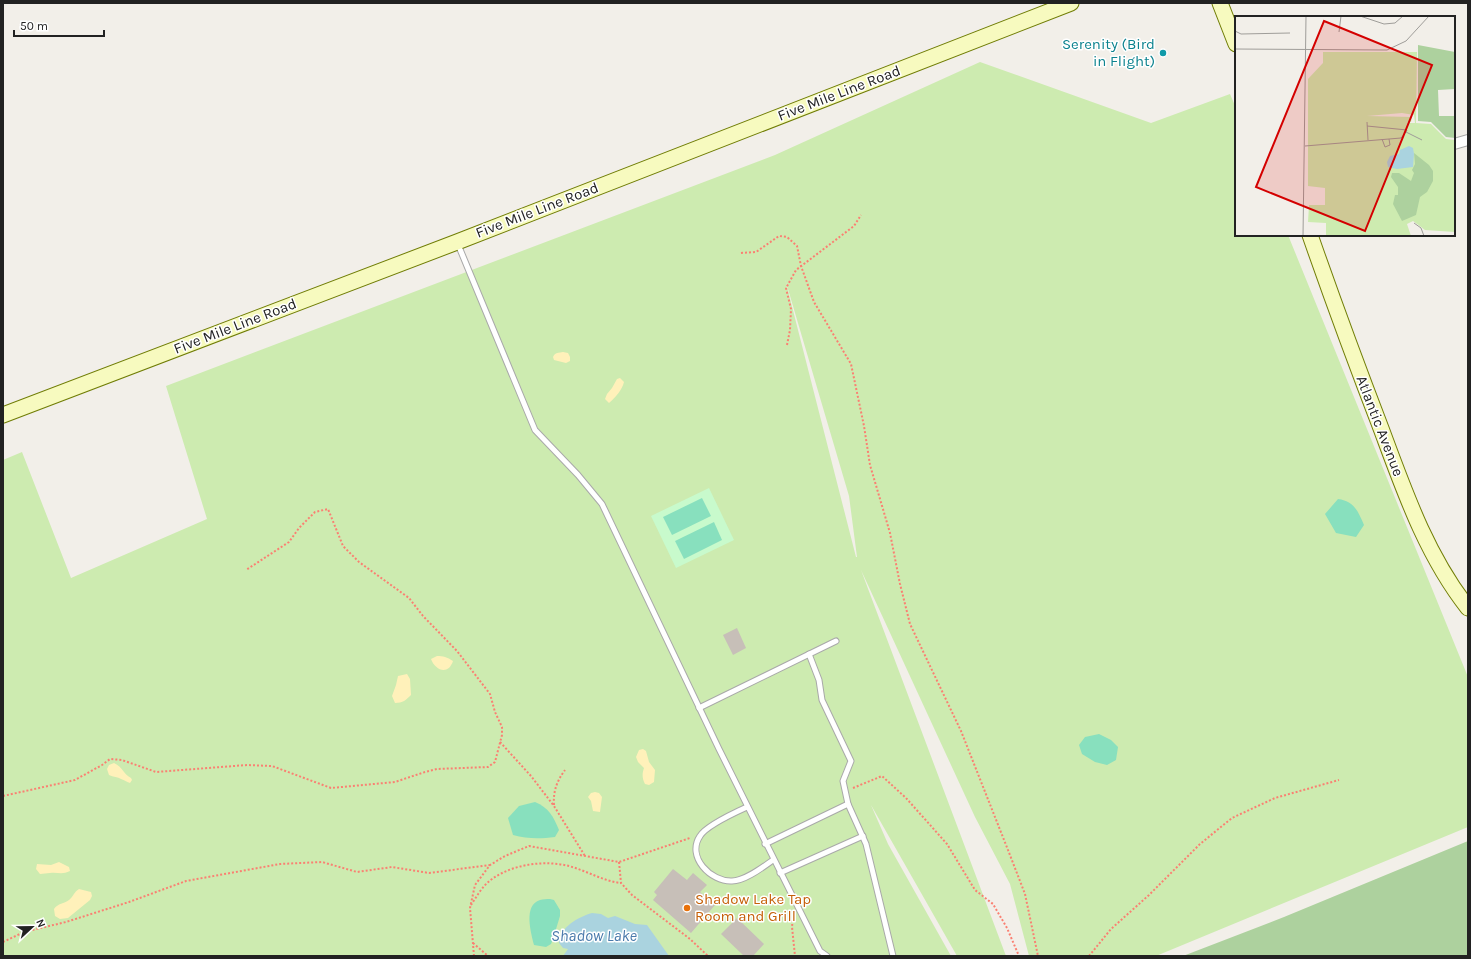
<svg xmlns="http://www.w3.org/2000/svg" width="1471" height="959" viewBox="0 0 1471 959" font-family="Karla,sans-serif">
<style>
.grass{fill:#cdebb0;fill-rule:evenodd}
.forest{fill:#add19e}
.sand{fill:#fff1ba}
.park{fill:#c8facc}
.pitch{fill:#88e0be}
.water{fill:#aad3df}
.building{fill:#c7bfb8}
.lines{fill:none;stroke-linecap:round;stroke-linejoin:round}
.lane-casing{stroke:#a9a9a9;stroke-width:7}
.street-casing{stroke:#a9a9a9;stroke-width:12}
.secondary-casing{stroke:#707d05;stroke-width:17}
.path{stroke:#fa8072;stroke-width:2;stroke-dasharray:2 2;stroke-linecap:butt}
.lane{stroke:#fff;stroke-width:5}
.street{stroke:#fff;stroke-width:10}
.secondary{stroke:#f7fabf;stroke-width:15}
.culture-dot{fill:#0f9aa8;stroke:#fff;stroke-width:1.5}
.food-dot{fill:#e8710a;stroke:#fff;stroke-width:1.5}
.labels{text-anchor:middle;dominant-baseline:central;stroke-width:3;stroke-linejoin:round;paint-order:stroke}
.culture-label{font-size:15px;fill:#0d838f;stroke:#fff;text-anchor:end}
.street-label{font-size:15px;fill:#222;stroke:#fff}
.food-label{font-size:15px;fill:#c56008;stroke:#fff;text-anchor:start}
.water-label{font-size:16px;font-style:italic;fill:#4a7aab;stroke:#fff}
.inset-road{fill:none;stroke:#9f9d99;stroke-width:1}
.view{fill:#d40000;fill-opacity:0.15;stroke:#d40000;stroke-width:2}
.inset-edge{fill:none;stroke:#222;stroke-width:2}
</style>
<rect width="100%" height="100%" fill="#f2efe9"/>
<path class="grass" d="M980,62L1151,123L1230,94L1236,108V235H1288L1468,677V827L1156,956H1029L1010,884L975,817L861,570L1006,956H957L871,805L888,844L951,956H3V460L22,452L71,578L207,519L166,386L775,155ZM785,279L849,496L857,557H856Z"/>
<path class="forest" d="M1468,841V956H1183L1284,917Z"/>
<g class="sand">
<path d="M563,352L568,353L570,357V361L566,363L554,360L553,357C555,352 559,353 563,352Z"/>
<path d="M620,378L624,382C622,390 616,397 609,403L605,399L607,394L612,388L617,379Z"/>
<path d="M437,656C443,656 447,657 453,661C448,676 435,670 431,659Z"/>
<path d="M407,674L410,679L411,695C406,700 403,703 395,703L392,696L396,685L398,676Z"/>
<path d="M643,749L646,751L649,762L655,770L654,782L649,785L645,784C642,778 642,774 644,768L638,762L636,757L639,750Z"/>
<path d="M114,763C123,767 123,774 131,778L132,780L130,783C126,782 125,780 121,779C118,777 113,777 109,775L107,769L109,765Z"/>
<path d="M595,792L599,793L602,797L600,812L593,811L591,801L588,797L591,793Z"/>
<path d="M59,862L69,867L70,871C62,875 58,872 50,873C46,873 44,874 40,874L36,869L37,864L51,865Z"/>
<path d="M79,889L91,892L92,896L90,900L68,918L60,919L55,916L54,909C58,903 64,904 69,900C73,897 74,892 79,889Z"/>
</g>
<path class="park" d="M709,488L734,540L676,568L651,516Z"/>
<g class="pitch">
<path d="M702,498L711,516L672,535L663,517Z"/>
<path d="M1338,499C1354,501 1358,511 1364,525L1356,537L1336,533L1325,514Z"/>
<path d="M714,522L722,540L684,559L675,541Z"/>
<path d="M1099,734L1111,740L1118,747L1116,760L1107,765L1095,762L1082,754L1079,745L1085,737Z"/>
<path d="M535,802C549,808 553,816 559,830L555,837C540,839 527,839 513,835L508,818L519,806Z"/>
<path d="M550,899L554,900L560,910V916L553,939L551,944L546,947L534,945C531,933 523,905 540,900C543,899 547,899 550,899Z"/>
</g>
<path class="water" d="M592,913L601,914L608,918L615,916L635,924L647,925L669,956H563L568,949L563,948L559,943C560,927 578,917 592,913Z"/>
<g class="building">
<path d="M737,628L746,648L733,655L723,635Z"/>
<path d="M673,869L687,880L693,873L707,885L700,892L715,905L691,933L653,900L657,895L654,892Z"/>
<path d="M737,918L764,944L753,956H744L721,934Z"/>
</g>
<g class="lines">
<g class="lane-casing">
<g id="lane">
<path d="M457,242L535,430L578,475L602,504L719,749L820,951L827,956"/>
<path d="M809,654L819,680L822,700L851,761L843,781L848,804L866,844L893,956"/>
<path d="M699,708L836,641"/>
<path d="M747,807C736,812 706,826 700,836C686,857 711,882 732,881C745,881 763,867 773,860"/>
<path d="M765,844L848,804"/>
<path d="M780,873L863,836"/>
</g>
</g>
<g class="street-casing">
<path id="street" d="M1454,144L1468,140"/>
</g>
<g class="secondary-casing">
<g id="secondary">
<path d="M1220,3L1236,44"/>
<path d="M1310,235C1333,301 1357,366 1382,431C1405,493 1427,556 1468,608"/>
<path d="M3,415L457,242L1071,3"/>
</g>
</g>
<g class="path">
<path d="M741,253L756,252L779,236L787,237L797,246L801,266L814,302L851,364L864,426L870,465L890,533L900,584L910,624L961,731L1008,850L1025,894L1038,956"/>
<path d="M787,345L790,330L791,309L786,288L796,270L854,226L861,215"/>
<path d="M500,742L531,776L554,806L585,856"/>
<path d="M853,788L882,776L906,798L947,844L975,890L993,904L1007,928L1019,956"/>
<path d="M3,796L75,780L102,765L110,759L122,760L156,772L247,765L272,766L331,788L395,782L425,772L437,769L488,767L495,762L502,735V727L495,712L490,694L457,651L423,616L409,598L359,562L343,546L328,509L315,512L299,528L289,542L246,570"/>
<path d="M554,805C553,791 557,781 565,770"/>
<path d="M619,862L621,883L632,895L690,939L708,956"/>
<path d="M471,905C477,896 483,885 492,879C513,864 545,860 569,866C587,871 603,881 621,883"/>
<path d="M793,916L792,927L795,956"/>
<path d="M3,942L24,932L66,922L129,902L186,881L280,864L322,862L357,872L392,867L429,873L490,865"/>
<path d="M473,943L488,956"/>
<path d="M474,956L470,908L475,885L490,865L505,856L529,846L619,862L690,838"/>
<path d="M1089,956L1111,929L1149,895L1200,844L1232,818L1275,798L1339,780"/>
</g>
<use href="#lane" class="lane"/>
<use href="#street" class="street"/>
<use href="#secondary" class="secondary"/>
</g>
<circle class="culture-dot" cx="1163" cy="53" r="4"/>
<circle class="food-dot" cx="687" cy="908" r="4"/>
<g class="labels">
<g class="culture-label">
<text x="1155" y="44">Serenity (Bird<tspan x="1155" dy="17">in Flight)</tspan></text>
</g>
<g class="street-label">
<text transform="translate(839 93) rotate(-21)">Five Mile Line Road</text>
<text transform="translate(537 210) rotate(-21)">Five Mile Line Road</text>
<text transform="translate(235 326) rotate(-21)">Five Mile Line Road</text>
<text transform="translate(1380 426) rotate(69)">Atlantic Avenue</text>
</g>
<g class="food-label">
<text x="695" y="899">Shadow Lake Tap<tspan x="695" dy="17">Room and Grill</tspan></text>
</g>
<g class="water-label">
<text x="594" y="935">Shadow Lake</text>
</g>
</g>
<g transform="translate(1235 16)">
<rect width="220" height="220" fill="#f2efe9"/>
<path d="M88,36H182L181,107L196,108L211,123L220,124V216L190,214L178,205L172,208L176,220H91V207L73,206L74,189H90V172L73,170V63L88,47ZM167,97L179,99L180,107H171L176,106L177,101L132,100Z" fill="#cdebb0" fill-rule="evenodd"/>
<path d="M183,29L220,36V73L203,74L204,100H220V122L211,121L196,106L183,105ZM179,137L194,149L198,155V165L192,176L185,181L181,199L167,205L158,188L160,179H163V171L156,161L157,157H164L176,165L179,157L177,154L180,148Z" fill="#add19e"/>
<path d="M174,130L178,132L179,138L178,151L162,153L153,151L152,146L155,140L164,138L165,134Z" fill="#aad3df"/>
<path class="inset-road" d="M125,0L149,8L160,7L168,0M0,15L6,18L55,17M104,16L106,0M0,33L152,34L171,25L194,0M132,106L133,124M132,110L172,114L171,116L187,124M147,123L150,131L155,129L154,123M70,130L166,122L171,116M179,207L186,212L189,220M68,220L71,0"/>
<path class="view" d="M89,5L197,49L130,215L21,171Z"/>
<rect width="220" height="220" class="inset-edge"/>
</g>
<rect width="1471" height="959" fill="none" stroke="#222222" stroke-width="8"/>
<g transform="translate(32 927) rotate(68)" stroke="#ffffff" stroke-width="3" paint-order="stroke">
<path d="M0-3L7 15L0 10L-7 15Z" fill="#222222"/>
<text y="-6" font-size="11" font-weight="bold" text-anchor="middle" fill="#222222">N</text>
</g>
<path d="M14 30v6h90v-6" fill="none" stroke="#222222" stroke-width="2"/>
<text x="20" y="30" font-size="12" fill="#222222" stroke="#ffffff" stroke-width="3" paint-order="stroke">50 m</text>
</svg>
